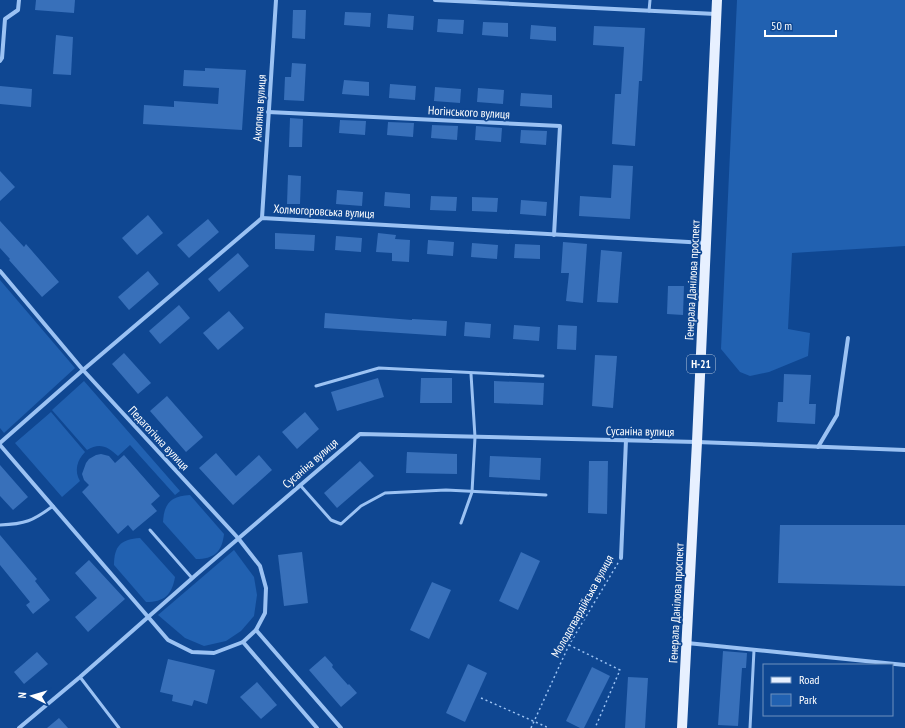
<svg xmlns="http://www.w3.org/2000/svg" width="905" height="728" viewBox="0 0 905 728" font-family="'PT Sans Narrow',sans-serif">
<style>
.green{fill:#2161b1}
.building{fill:#3870ba}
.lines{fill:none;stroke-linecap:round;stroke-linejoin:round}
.path{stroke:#9bc2f3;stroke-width:1.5;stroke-dasharray:2 3;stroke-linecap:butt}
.lane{stroke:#9bc2f3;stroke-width:3}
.street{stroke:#9bc2f3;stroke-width:4}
.primary{stroke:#e7f0ff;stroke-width:10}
.labels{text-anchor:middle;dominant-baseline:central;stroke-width:3.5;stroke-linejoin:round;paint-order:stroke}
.shield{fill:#0f4792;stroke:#b7c8de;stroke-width:1}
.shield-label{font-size:11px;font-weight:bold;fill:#fff}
.street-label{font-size:12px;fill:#fff;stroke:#0f4792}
</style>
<rect width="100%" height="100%" fill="#0f4792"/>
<g class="green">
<path d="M737,0H905V246L792,253L788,329L810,333L808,356L769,372L750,376L740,372L721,349Z"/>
<path d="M0,280L75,368L4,433L0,428Z"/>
<path d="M84,381L180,491L175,495L130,445L118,456C108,447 100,442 87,450L52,410Z"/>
<path d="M51,412L85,452C77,460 74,471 80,481L62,497L15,443Z"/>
<path d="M190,495L224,534C222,552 214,559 196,559L163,522C164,503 171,496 190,495Z"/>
<path d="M140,538L175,577C172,595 164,602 146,602L114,565C114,546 121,539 140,538Z"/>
<path d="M234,550L254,577L257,595L254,616L241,631L226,641L204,646L185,638L158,615Z"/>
</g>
<g class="building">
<path d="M36,0H75L74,13L35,10Z"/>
<path d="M293,10H306L305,39L292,38Z"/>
<path d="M345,12L371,13L370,27L344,25Z"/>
<path d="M388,14L414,16L413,30L387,28Z"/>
<path d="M438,19L464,20L463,34L437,32Z"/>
<path d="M483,22L508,23V37L482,35Z"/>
<path d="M531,25L556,27V41L530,39Z"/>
<path d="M594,26L645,28L642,81H639L635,146L612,144L615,94H621L624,47L593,45Z"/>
<path d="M56,35L73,37L71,75L53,74Z"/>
<path d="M292,63L306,64L304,101L284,100L285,77H291Z"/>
<path d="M205,68L246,70L242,130L143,124L144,105L174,107V101L218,104L219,88L183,86L184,70L205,71Z"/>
<path d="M344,80L369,82V96L342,94Z"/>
<path d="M390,84L416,86L415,100L389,98Z"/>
<path d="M0,86L32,89L31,107L0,104Z"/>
<path d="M435,87L461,89L460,103L434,101Z"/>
<path d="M478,88L504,90L503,104L477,102Z"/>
<path d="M521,93L552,95V108L520,106Z"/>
<path d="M290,118L303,119L302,147H289Z"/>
<path d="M340,120L366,121L365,135L339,133Z"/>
<path d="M388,122L414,123L413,137L387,135Z"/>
<path d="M432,125L458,126L457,140L431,138Z"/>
<path d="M476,126L502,128L501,142L475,140Z"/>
<path d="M521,130L547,131L546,145L520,143Z"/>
<path d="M613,165L633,166L630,219L579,216L580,196L611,198Z"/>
<path d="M0,171L15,187L0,201Z"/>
<path d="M288,175L301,176L300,204H287Z"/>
<path d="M337,190L363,192L362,206L336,204Z"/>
<path d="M385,192L410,194V208L384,206Z"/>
<path d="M431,196L457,197L456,211L430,210Z"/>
<path d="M472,197L498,198L497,212L472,211Z"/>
<path d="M521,200L547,202L546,216L520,214Z"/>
<path d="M148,215L163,233L137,255L122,238Z"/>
<path d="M208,219L219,232L189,258L177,245Z"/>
<path d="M0,221L24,247L26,244L59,282L42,297L9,260L10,259L0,248Z"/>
<path d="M275,233L315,235L314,251L275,249Z"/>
<path d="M378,233L396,235L395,239L410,240L409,262L392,261V253L376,252Z"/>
<path d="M336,236L362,238L361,252L335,250Z"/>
<path d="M428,240L454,242L453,256L427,254Z"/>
<path d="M563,242L587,244L583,303L566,301L569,273H561Z"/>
<path d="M472,243L498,245L497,259L471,257Z"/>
<path d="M515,244L540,245V259L514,258Z"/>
<path d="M601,250L622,252L618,303L597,302Z"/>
<path d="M238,253L249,266L219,292L208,279Z"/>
<path d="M148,271L159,284L129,310L118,297Z"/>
<path d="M668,286H684L683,315L667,314Z"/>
<path d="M179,305L190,318L160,344L149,331Z"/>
<path d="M229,311L244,328L218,350L203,333Z"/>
<path d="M325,313L412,320V319L447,321L446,336L324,328Z"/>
<path d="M465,322L491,324L490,338L464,336Z"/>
<path d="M514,325L540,327L539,341L513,339Z"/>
<path d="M558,325L577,326L576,350L557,349Z"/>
<path d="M124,353L151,383L138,394L112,364Z"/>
<path d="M595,355L617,356L613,408L592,406Z"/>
<path d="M784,374L811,375L809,404H816L815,424L777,422L778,402H783Z"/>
<path d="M378,378L384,397L337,411L331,392Z"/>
<path d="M421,378H452V403H420Z"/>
<path d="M494,381L544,383L543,405L494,403Z"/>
<path d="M167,396L203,437L186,452L150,411Z"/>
<path d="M305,412L319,429L297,449L282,432Z"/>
<path d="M407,452L457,454V474L406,473Z"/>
<path d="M216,453L236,476L259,455L272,470L233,505L199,468Z"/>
<path d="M101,454L109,456L115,463L124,455L160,496L151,504L157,511L133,531L128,525L118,534L82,492L89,485L84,480L82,474L86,463L89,459L96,455Z"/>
<path d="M490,456L541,458L540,480L489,477Z"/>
<path d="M360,461L374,476L337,508L324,493Z"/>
<path d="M589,461H608L607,514L588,513Z"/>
<path d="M0,465L28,497L13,510L0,496Z"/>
<path d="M780,525H905V586L778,583Z"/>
<path d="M0,535L37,579L35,581L50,600L33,614L26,605L30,602L0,565Z"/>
<path d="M302,552L308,603L284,606L278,555Z"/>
<path d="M521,552L540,561L518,610L499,601Z"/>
<path d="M89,560L125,599L88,632L75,617L97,598L75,573Z"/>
<path d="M432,582L451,590L429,639L410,630Z"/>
<path d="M723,651L747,653L746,668H742L738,726L718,725Z"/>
<path d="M37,652L48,664L24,684L14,672Z"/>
<path d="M325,656L333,665L332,667L348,685L349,684L357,693L341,707L309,670Z"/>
<path d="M168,659L215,670L207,704L194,700L192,706L172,701L173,695L160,692Z"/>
<path d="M468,664L487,673L465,722L446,713Z"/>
<path d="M592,667L610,676L584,728H580L566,721Z"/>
<path d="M628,677L648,678L645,728H625Z"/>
<path d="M257,682L277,705L261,719L240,697Z"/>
<path d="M59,718L68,728H47Z"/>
</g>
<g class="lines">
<g class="path">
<path d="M569,645L620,670L595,728"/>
<path d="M481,698L549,728"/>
<path d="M531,728L569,645L618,563"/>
</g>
<g class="lane">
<path d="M649,11L650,0"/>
<path d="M316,386L379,368L543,376"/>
<path d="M300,485L331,520L341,524L361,506L385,493L446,490L546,495"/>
<path d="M461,523L472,492L475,437L471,374"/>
<path d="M0,525C25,524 33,521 53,506"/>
<path d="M150,530L192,578"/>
<path d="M80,677L119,728"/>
<path d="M750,728L754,650"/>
</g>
<g class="street">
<path d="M435,0L716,14"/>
<path d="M0,61L2,58L5,19L18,10L19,0"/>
<path d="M268,112L560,126L554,235"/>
<path d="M262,218L276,0"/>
<path d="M0,271L83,370L238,538L260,566L266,588L265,613L256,630L243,642L214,653L192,652L168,640L0,445"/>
<path d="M0,443L83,370L262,218L706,243"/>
<path d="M818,447L837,415L848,338"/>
<path d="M621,558L626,440"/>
<path d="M256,630L341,728"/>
<path d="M243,642L317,728"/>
<path d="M687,643L905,665"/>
<path d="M19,728L80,677L197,574L360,434L697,442L905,450"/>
</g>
<path class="primary" d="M682,728L697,442L717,0"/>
</g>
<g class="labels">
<rect class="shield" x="687" y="355" width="28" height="18" rx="3"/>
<g class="shield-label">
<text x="701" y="364">Н-21</text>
</g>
<g class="street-label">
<text transform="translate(259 108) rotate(-86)">Акопяна вулиця</text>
<text transform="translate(469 112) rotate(3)">Ногінського вулиця</text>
<text transform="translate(324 211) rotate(3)">Холмогоровська вулиця</text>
<text transform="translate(692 280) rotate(-87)">Генерала Данілова проспект</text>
<text transform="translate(640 431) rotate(1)">Сусаніна вулиця</text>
<text transform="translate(159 438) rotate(47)">Педагогічна вулиця</text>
<text transform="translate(310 463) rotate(-41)">Сусаніна вулиця</text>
<text transform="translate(676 603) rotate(-87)">Генерала Данілова проспект</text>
<text transform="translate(582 606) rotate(-61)">Молодогвардійська вулиця</text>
</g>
</g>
<rect x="763" y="664" width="130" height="52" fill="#0f4792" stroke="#6f91be"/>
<rect x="771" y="677" width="20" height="6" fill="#e7f0ff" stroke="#6f91be"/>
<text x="799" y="684" font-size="12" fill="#ffffff">Road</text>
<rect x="771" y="694" width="20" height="12" fill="#2161b1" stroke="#6f91be"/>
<text x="799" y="704" font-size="12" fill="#ffffff">Park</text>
<g transform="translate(32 696) rotate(275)" stroke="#0f4792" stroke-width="3" paint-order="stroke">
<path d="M0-3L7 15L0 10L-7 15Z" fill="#ffffff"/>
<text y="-6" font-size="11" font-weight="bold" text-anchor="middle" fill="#ffffff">N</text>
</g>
<path d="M765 30v6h71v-6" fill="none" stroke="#ffffff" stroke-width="2"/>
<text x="771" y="30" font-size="12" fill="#ffffff" stroke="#0f4792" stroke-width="3" paint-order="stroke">50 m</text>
</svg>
